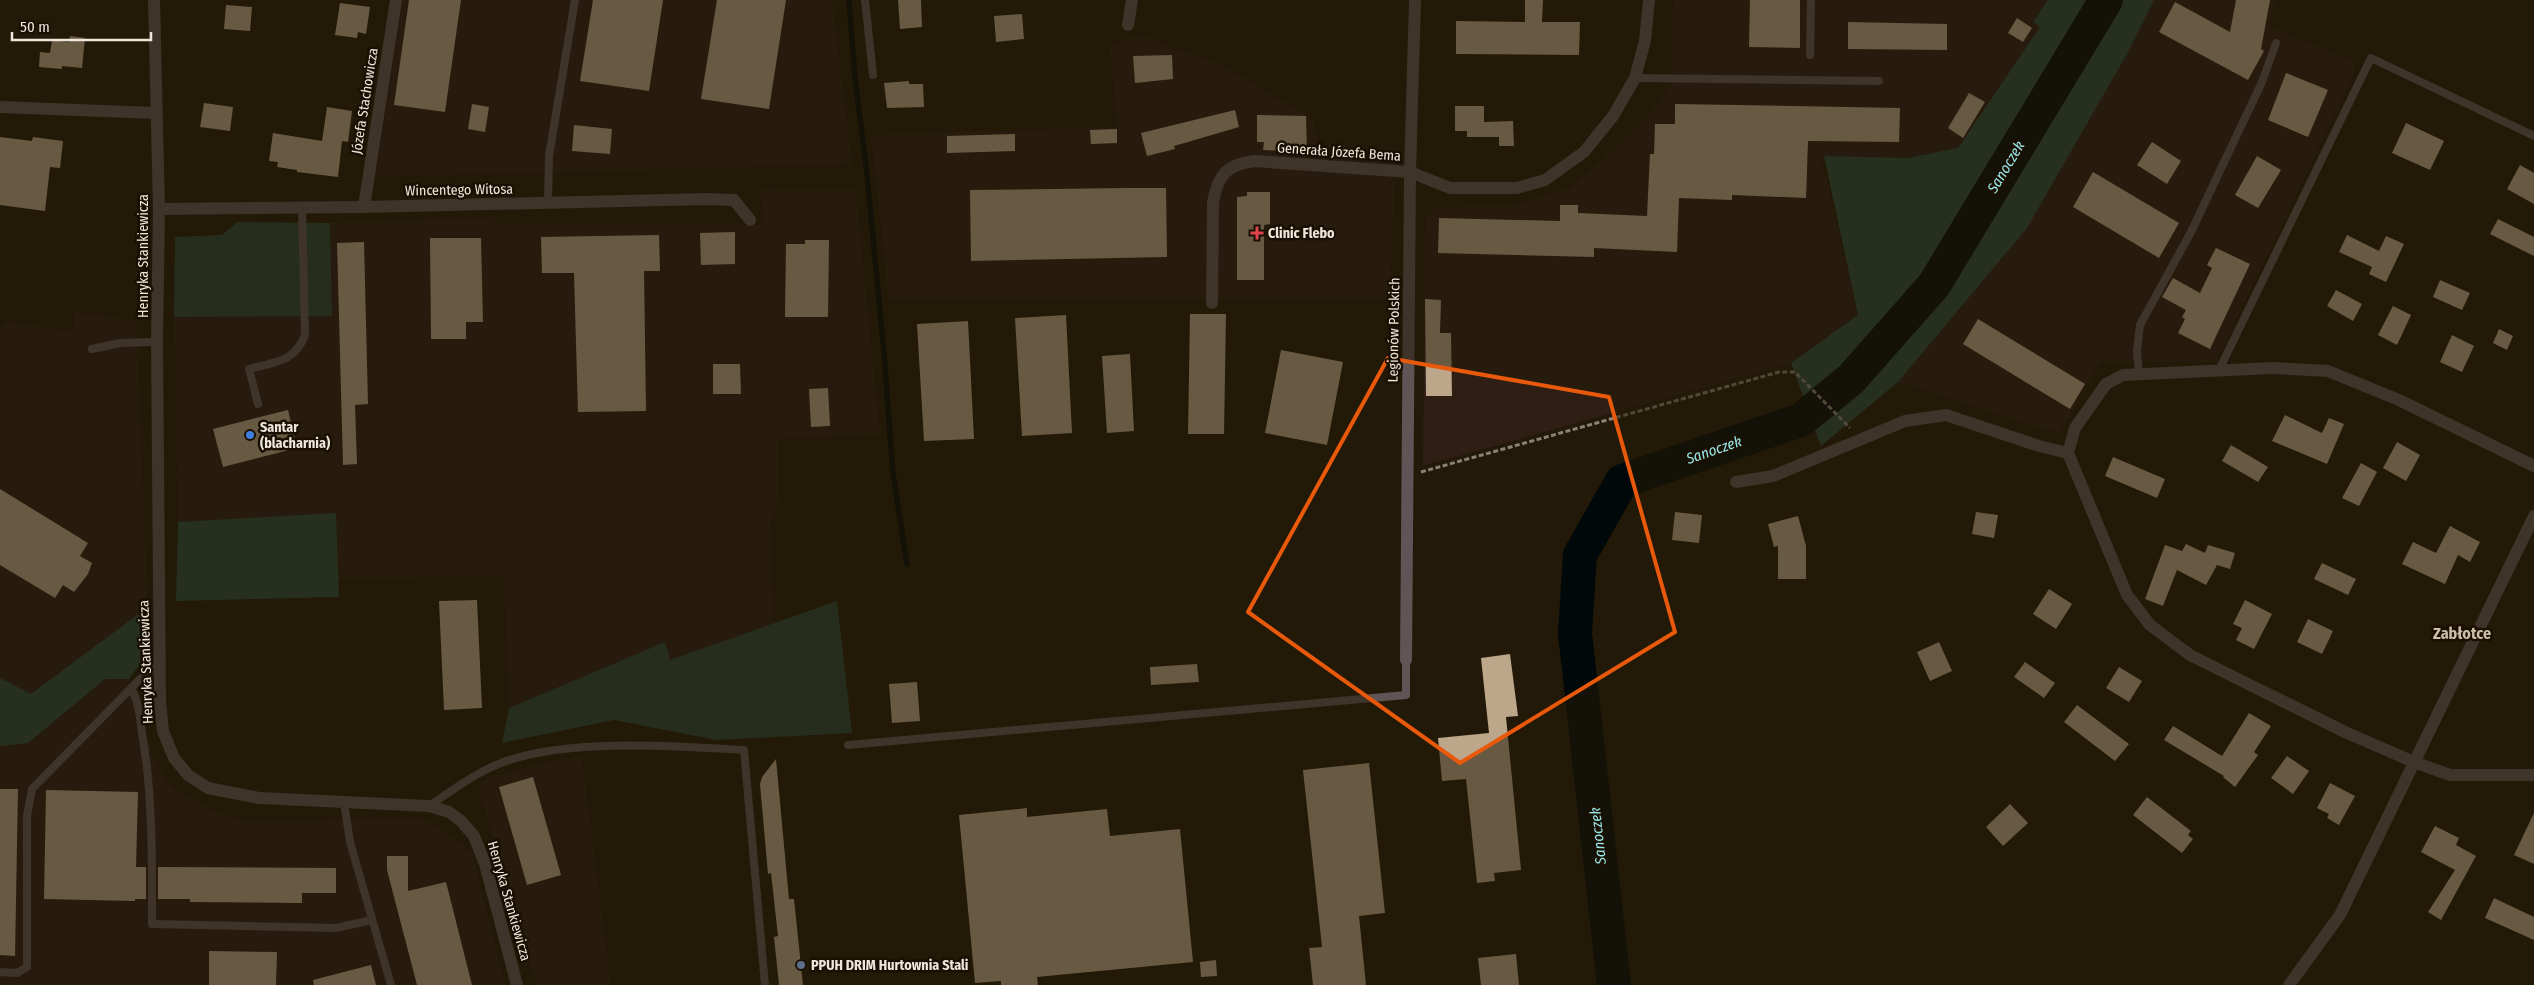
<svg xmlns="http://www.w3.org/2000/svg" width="2534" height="985" viewBox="0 0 2534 985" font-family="'Fira Sans Condensed',sans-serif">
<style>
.commercial{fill:#2e1e14}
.green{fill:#2d4537}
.forest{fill:#2d4b3a}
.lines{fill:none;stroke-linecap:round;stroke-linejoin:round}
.stream{stroke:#000809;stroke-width:5.5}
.river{stroke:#000809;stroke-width:34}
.building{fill:#bda78a}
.path{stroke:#8a8274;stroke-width:3;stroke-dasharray:5 2.5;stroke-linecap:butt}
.service{stroke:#5f5456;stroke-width:8}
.minor{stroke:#5f5456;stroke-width:12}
.marked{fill:none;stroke:#e8590c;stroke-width:4;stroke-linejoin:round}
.health-dot{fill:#e0444e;stroke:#1a1002;stroke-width:2}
.shop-dot{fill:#3f7fe0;stroke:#1a1002;stroke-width:2}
.service-dot{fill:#5c6f8a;stroke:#1a1002;stroke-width:2}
.labels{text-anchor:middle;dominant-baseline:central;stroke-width:5;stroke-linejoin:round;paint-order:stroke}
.street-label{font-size:14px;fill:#eee7dc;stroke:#1a1002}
.poi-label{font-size:14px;font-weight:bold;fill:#eee7dc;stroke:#1a1002;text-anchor:start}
.water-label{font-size:15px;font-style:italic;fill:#98e7ea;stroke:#1a1002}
.quarter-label{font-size:16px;font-weight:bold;fill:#ccbea9;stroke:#1a1002}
</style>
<rect width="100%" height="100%" fill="#231908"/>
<g class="commercial">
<path d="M402,0H832L852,164L376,177Z"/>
<path d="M1673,0H2048L2033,22L2040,27L1958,148L1908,158L1821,156L1858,315L1791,363L1423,466L1425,219L1437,207L1516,205L1568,189L1596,166L1649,115L1672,84Z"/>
<path d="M2154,0H2276L2270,27L2354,61L2355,72L2216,362H2100L2059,433L1898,382L2007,252L2128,52Z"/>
<path d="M1141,35L1225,67L1301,112L1314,121L1318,144L1397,148L1389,299L889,300L871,135L1117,127L1110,46Z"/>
<path d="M760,189L856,190L880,434L778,439L779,503L771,522L773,624L670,660L664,642L509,708L504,576L338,579L336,514L178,522L174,317L331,316L330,223L495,217L496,223L764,225Z"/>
<path d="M75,312L136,321L148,607L31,694L0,678V337L3,322L73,331Z"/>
<path d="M105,679H129L154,758L170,786L217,813L243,821L423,818L472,852L505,985H0V746L28,743Z"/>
<path d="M582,757L611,985H536L478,786L490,777L552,761Z"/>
</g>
<g class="green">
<path d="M237,222L330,223L332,316L174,317L175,237L222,235Z"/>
<path d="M837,601L852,733L716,740L614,720L502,743L509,708L665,642L670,660Z"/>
</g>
<g class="forest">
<path d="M2048,0H2154L2128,52L2027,228L1898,382L1821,446L1791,363L1858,315L1824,156L1908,158L1958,148L2040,27L2033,22Z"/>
<path d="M336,513L339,597L176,601L178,522Z"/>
<path d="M148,607L151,650L129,679H105L28,743L0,746V678L31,694Z"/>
</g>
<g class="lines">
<path class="stream" d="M849,0L855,79L867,174L884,353L893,474L907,564"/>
<path class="river" d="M1614,985L1575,633L1580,555L1622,481L1801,420L1851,379L1934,285L2106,0"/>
</g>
<g class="building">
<path d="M409,0H461L445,112L394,105Z"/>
<path d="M593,0H663L649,91L580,81Z"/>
<path d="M717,0H786L769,109L701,99Z"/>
<path d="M898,0H921L922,27L900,29Z"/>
<path d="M1525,0H1543L1542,22H1580L1579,55L1456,54V21L1525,22Z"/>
<path d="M1750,0H1800V48L1749,47Z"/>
<path d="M2236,0H2270L2261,49L2264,51L2248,80L2159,32L2175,2L2230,32Z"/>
<path d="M340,3L370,7L366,34L358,32L357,38L335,35Z"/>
<path d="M226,5L252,7L250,31L224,29Z"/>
<path d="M1022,14L1024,39L996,42L994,16Z"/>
<path d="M2017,18L2032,28L2023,42L2008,33Z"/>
<path d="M1848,22L1947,24V50L1848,49Z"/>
<path d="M70,36L85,38L82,68L62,66V69L39,67L40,52L50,53L52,40L69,42Z"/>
<path d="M1172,55L1173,79L1135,83L1133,56Z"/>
<path d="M2286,73L2328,90L2308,137L2268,120Z"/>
<path d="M909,81V84H923L924,107L887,108L884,83Z"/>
<path d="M1969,93L1985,102L1963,138L1948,128Z"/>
<path d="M204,103L233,107L230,131L200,127Z"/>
<path d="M472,104L489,107L485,132L468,129Z"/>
<path d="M1675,104L1900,108L1899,142L1808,141L1806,198L1732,195V200L1679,198L1677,252L1594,248V257L1438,253L1439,218L1560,221V205H1578V213L1647,216L1650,154H1654L1655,124H1675Z"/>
<path d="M1455,106H1484V122L1513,121L1514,146H1499V137H1467V131H1455Z"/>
<path d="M327,107L352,111L348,142L342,141L338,177L297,172V170L277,167L278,162L269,161L273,133L322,141Z"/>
<path d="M1235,110L1239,127L1174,146L1175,149L1147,156L1141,133Z"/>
<path d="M1257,115L1306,116L1307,152L1263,150L1264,142H1257Z"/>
<path d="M2406,123L2444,141L2430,170L2392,153Z"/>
<path d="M574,125L612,129L610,154L572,151Z"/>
<path d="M1117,129V143L1091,144L1090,130Z"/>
<path d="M1015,134V151L947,153V136Z"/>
<path d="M0,137L32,141L33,137L63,141L60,168L50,167L45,211L0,205Z"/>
<path d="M2152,142L2181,161L2167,184L2137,165Z"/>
<path d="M2257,156L2281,170L2258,208L2235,195Z"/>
<path d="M2520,165L2534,173V204L2507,189Z"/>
<path d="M2093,172L2179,223L2159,258L2073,207Z"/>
<path d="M1127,188H1166L1167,257L971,261L970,190Z"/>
<path d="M1247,192H1270V224L1264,225V280H1237V197L1247,196Z"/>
<path d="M2498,219L2534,237V256L2490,234Z"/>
<path d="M735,232V264L701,265L700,233Z"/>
<path d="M659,235L660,271H644L646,411L578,412L574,273H542L541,237Z"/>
<path d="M2347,235L2379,251L2386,236L2404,244L2386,282L2369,274L2372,267L2339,252Z"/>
<path d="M430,238H481L483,322H466V339H431Z"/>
<path d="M805,240H829L828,317H785L786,244H805Z"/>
<path d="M364,242L368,404L355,405L357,464L343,465L337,243Z"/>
<path d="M2216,248L2250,264L2210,349L2178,333L2185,319L2182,317L2186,310L2162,297L2173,278L2200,293L2212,268L2207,265Z"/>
<path d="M2440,280L2470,293L2462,310L2433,297Z"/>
<path d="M2336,290L2362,304L2353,321L2327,306Z"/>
<path d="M1425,299L1441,300L1440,333H1451L1452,396H1426Z"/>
<path d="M2393,306L2411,315L2397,345L2378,335Z"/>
<path d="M1190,314H1226L1224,434H1188Z"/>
<path d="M1066,315L1072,433L1022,436L1015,318Z"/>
<path d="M1978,319L2085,384L2070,409L1963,344Z"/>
<path d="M968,321L974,439L924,441L917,324Z"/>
<path d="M2499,329L2513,336L2507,350L2493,343Z"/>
<path d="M2452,335L2474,346L2462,372L2440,362Z"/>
<path d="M1281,350L1343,362L1327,445L1265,433Z"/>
<path d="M1130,354L1134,431L1107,433L1102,356Z"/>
<path d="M713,364H740L741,394H713Z"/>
<path d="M828,388L830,426L811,427L809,389Z"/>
<path d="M288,410L297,448L223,467L213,429Z"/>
<path d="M2285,415L2322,433L2329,418L2344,424L2327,464L2272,441Z"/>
<path d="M2397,442L2420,455L2406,481L2383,468Z"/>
<path d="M2231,445L2268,467L2258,482L2222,461Z"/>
<path d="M2113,457L2165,479L2157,498L2105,476Z"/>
<path d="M2361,463L2377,472L2359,506L2342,498Z"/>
<path d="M0,489L88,543L80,556L92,563L88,574L74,592L63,585L55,598L0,565Z"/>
<path d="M1675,512L1702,515L1699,543L1672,540Z"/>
<path d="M1976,512L1998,515L1994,538L1972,534Z"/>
<path d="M1798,516L1806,546V579H1778V546L1774,547L1768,524Z"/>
<path d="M2450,526L2480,542L2470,562L2458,555L2445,584L2402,564L2413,542L2436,553Z"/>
<path d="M2186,544L2205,553L2208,545L2235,553L2230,569L2217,565L2206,585L2177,570L2163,606L2145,599L2165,545L2182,551Z"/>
<path d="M2322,563L2356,579L2348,595L2314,579Z"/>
<path d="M2049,589L2072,604L2056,629L2033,614Z"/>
<path d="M477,600L482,708L444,710L439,601Z"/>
<path d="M2245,600L2272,614L2254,649L2236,640L2242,628L2233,624Z"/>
<path d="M2308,619L2333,631L2322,654L2297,642Z"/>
<path d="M1939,642L1952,671L1930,681L1917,652Z"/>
<path d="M1510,654L1518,716L1506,717L1521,870L1494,873L1495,881L1477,883L1466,779L1442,781L1438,738L1489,733L1481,658Z"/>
<path d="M2025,662L2055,683L2044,698L2014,677Z"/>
<path d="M1197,664L1199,682L1151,685L1150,667Z"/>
<path d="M2119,667L2142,681L2129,702L2106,688Z"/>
<path d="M917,682L920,721L892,723L889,684Z"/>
<path d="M2077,705L2129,744L2115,761L2064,722Z"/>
<path d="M2249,713L2271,726L2254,752L2258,755L2235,787L2223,777L2224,776L2164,740L2173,726L2222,756Z"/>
<path d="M2287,756L2309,771L2293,794L2271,778Z"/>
<path d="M776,759L789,899H794L803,985H779L774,937L778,936L771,873L768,874L760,784L762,777Z"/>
<path d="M1369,763L1385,913L1359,916L1366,985H1313L1309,948L1322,947L1303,770Z"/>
<path d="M533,777L561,875L527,885L499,787Z"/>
<path d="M2330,783L2355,796L2339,825L2327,818L2329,814L2317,808Z"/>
<path d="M0,789H18L15,956L0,955Z"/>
<path d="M46,790L138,792L136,867H146V899H135V901L44,899Z"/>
<path d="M2147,797L2191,831L2188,835L2193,839L2182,853L2133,815Z"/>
<path d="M2010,804L2028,823L2003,846L1986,827Z"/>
<path d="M1027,808V817L1107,809L1110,836L1180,829L1193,962L1037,977L1038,985H1001V981L975,983L959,815Z"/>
<path d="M2534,813V864L2514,855Z"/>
<path d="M2435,826L2459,838L2456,845L2476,856L2441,920L2428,912L2455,870L2421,852Z"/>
<path d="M387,856H408V891L446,882L472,985H417L387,870Z"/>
<path d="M158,867L336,868V893H302V903L190,902V899H158Z"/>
<path d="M2494,898L2534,917V940L2485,918Z"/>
<path d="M209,951L277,952L276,985H209Z"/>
<path d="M1516,954L1519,985H1481L1478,958Z"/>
<path d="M1216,960L1217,976L1201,977L1200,962Z"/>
<path d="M371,965L376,985H314L313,980Z"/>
</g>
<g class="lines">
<path class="path" d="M1421,472L1779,372H1795L1850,428"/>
<g class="service">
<path d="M865,0L873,75"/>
<path d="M1810,55L1811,0"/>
<path d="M1635,78L1879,81"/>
<path d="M548,203L549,156L575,0"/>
<path d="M92,349L120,343L157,342"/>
<path d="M2218,372L2371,58L2534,136"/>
<path d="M2139,374L2137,351L2140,325L2191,232L2262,82L2276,43"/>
<path d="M258,404L249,369C275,362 295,362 305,335L302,206"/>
<path d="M131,688C139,702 140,718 142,733C153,796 152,860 152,924L336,928L372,920"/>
<path d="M848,745L1406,695V660"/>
<path d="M344,802L350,842L391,985"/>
<path d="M429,806C453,790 475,773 501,763C565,738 675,746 744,750L765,985"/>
<path d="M0,972L17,973L27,967V816L32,789L140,679L160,664"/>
</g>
<g class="minor">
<path d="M154,0L159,209L157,342L160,700L163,731L174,758L188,775L208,788L259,798L429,806L449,812L461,821L474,836L485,864L517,985"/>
<path d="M1128,25L1132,0"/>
<path d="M0,107L155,113"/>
<path d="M364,207L396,0"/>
<path d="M159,209L364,207L707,199L734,200L750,220"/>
<path d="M1212,303L1213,202C1218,175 1226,165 1254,161L1410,172L1450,188H1517L1545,180L1584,152L1613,116L1635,78L1645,41L1649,0"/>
<path d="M2534,466L2399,400L2328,371L2273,368L2123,375L2106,384L2075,428L2068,453L2127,595L2150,625L2190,655L2240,680L2345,732L2414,762L2450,775H2534"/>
<path d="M1736,482L1773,476L1905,421L1946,415L2039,446L2068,453"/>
<path d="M1406,660L1410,172L1415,0"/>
<path d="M2289,985L2340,915L2534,516"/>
</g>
</g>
<path d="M0 0H2534V985H0ZM1388,358L1609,397L1675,632L1460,763L1248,612Z" fill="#231908" fill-opacity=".55" fill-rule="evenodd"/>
<path class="marked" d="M1388,358L1609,397L1675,632L1460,763L1248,612Z"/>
<path class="health-dot" d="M1254.5 225.5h5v5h5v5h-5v5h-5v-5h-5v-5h5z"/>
<circle class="shop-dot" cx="250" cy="435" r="5"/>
<circle class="service-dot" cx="801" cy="965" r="5"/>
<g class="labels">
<g class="street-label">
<text transform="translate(365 101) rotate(-81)">Józefa Stachowicza</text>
<text transform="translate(1339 152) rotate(4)">Generała Józefa Bema</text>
<text transform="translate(459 190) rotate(-1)">Wincentego Witosa</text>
<text transform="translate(143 256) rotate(-90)">Henryka Stankiewicza</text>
<text transform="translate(1394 330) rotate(-89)">Legionów Polskich</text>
<text transform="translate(146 662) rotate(-92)">Henryka Stankiewicza</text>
<text transform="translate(509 901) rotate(74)">Henryka Stankiewicza</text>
</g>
<g class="poi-label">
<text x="1268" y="233">Clinic Flebo</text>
<text x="260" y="427">Santar<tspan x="260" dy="16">(blacharnia)</tspan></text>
<text x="811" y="965">PPUH DRIM Hurtownia Stali</text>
</g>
<g class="water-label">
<text transform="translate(2006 167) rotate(-59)">Sanoczek</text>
<text transform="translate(1714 450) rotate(-19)">Sanoczek</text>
<text transform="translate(1598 836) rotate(-96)">Sanoczek</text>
</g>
<g class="quarter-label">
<text x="2462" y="633">Zabłotce</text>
</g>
</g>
<path d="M12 32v8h139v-8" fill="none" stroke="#eee7dc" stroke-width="2.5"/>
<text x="20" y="32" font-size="15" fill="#eee7dc" stroke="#1a1002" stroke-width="4" paint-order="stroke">50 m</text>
</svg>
